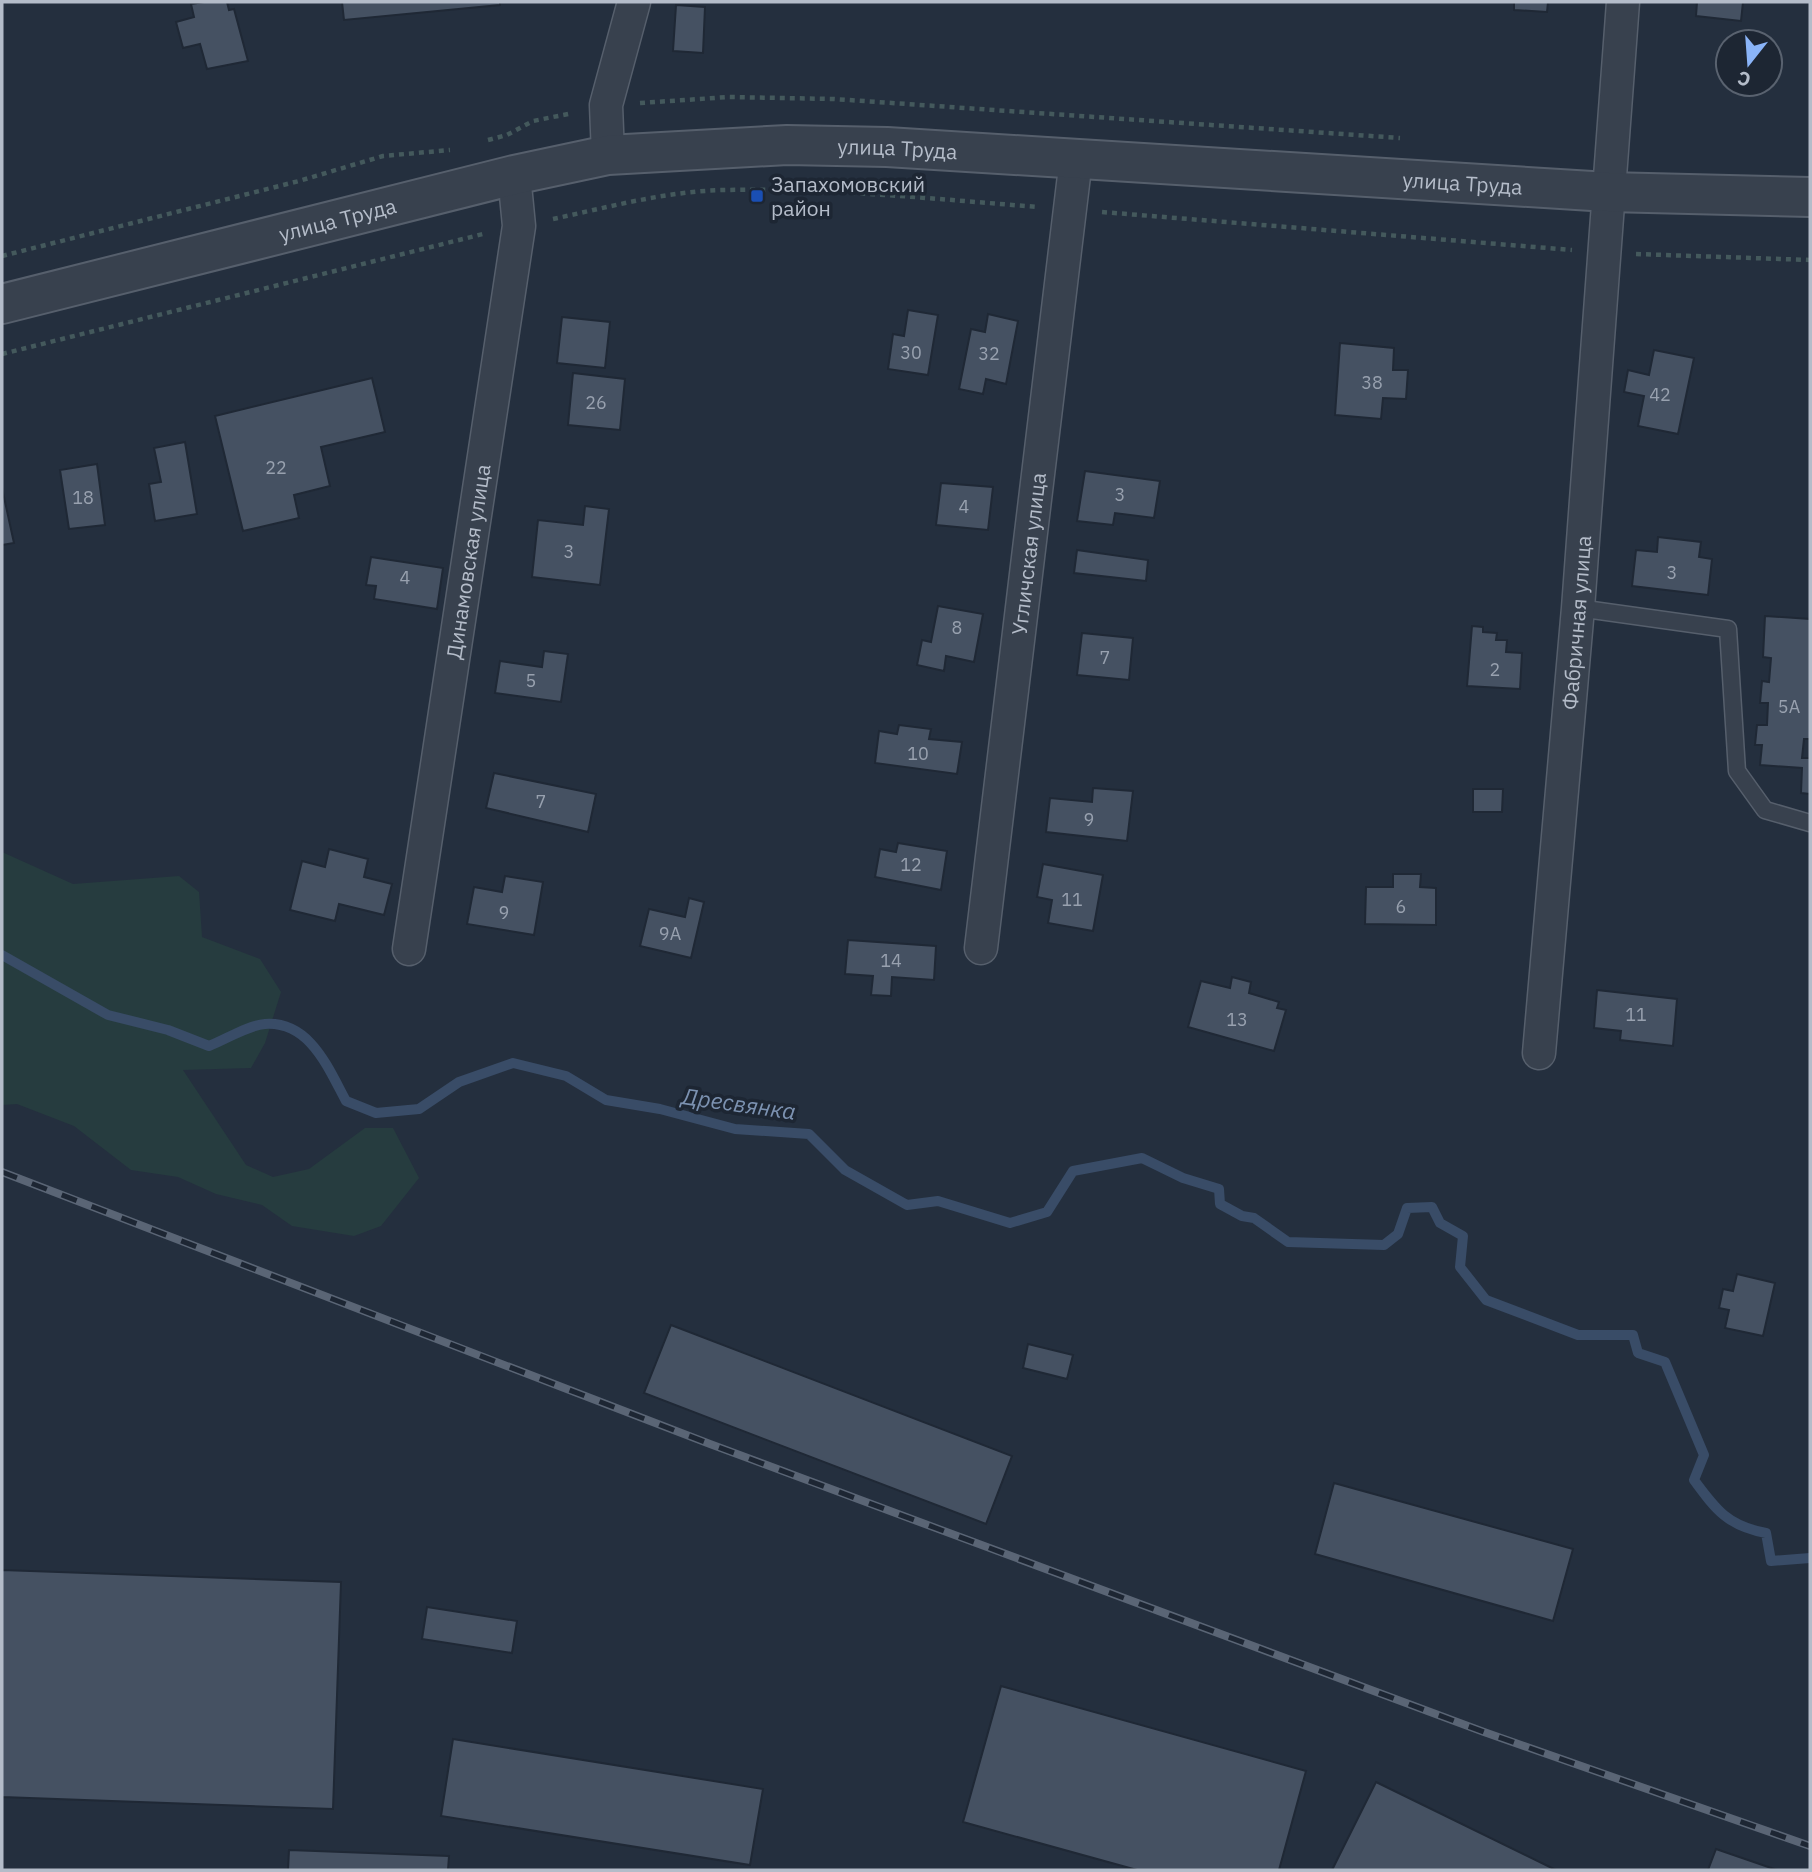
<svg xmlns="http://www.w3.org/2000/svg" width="1812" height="1872" viewBox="0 0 1812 1872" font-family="'IBM Plex Sans',sans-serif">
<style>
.green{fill:#263c3f}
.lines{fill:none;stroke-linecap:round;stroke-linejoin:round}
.stream{stroke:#394c67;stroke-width:10}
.building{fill:#455162;stroke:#1f2835;stroke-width:2}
.service-casing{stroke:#565f6c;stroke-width:19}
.minor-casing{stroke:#565f6c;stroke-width:35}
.tertiary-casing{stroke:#565f6c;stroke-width:42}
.path{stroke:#44595c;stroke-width:4.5;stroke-dasharray:5 5;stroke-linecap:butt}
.service{stroke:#38414e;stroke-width:16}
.minor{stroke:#38414e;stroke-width:32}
.tertiary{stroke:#38414e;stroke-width:38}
.rail-casing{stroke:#5a6575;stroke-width:8}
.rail{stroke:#1d2633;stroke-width:5;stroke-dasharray:16;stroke-linecap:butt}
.transit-dot{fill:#1a4fb4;stroke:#1d2633;stroke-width:2.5}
.labels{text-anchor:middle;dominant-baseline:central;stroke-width:7;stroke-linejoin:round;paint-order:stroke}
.number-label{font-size:18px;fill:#98a1af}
.street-label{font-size:21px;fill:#b4bcc9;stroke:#1d2633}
.poi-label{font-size:21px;fill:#b4bcc9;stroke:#1d2633;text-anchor:start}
.water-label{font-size:23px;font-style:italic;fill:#7c92b1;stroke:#1d2633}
</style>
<rect width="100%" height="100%" fill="#242f3e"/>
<path class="green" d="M2,852L73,884L179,876L199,892L202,937L260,959L281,992L265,1043L251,1068L183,1070L246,1165L273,1177L309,1169L365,1128H393L419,1178L381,1226L354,1236L292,1226L262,1205L216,1194L178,1177L131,1170L74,1126L17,1104L2,1105Z"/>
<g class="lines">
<path class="stream" d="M2,955L108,1015L168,1030L209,1046C225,1040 248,1025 265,1024C310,1021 328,1068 346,1101L376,1113L419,1109L459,1082L513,1063L566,1076L606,1100L660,1109L735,1129L809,1134L845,1170L907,1205L938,1201L1010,1223L1047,1212L1073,1171L1142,1158L1183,1178L1219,1189L1220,1204L1242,1216L1254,1218L1288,1242L1384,1245L1398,1234L1407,1208L1432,1207L1440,1223L1463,1236L1460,1267L1486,1300L1578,1335H1633L1638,1353L1665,1362L1704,1455L1694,1480C1716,1510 1728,1526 1766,1533L1771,1561L1810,1558"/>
</g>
<g class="building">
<path d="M204,2H227L229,10L234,9L248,61L207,69L200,44L183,48L176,22L194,17L191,4Z"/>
<path d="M342,2H500V5L344,20Z"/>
<path d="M1514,2H1548L1547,12L1514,10Z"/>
<path d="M1697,2H1743L1741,21L1696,16Z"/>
<path d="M676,5L705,7L703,53L673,51Z"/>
<path d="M908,310L938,315L928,375L888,369L893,334L904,336Z"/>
<path d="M988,314L1018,321L1006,384L986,379L983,394L959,389L971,329L985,332Z"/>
<path d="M562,317L610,322L605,368L557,363Z"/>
<path d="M1340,343L1394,348L1393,370H1408L1406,399L1383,398L1381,419L1335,415Z"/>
<path d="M1654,350L1694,358L1678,434L1638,426L1644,396L1624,392L1628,370L1649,375Z"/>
<path d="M573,373L625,379L620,430L568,425Z"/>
<path d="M372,378L385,432L321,447L330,486L294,495L299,518L243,531L215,416Z"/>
<path d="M185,442L197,514L155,521L149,484L161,482L154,448Z"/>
<path d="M97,464L105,525L69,529L60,470Z"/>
<path d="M1085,471L1160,481L1154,518L1115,513L1113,525L1077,521Z"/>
<path d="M941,483L993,487L988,530L936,525Z"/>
<path d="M2,488L14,543L2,545Z"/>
<path d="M585,506L609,509L600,585L532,577L538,520L583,525Z"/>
<path d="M1658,537L1701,542L1699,557L1712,559L1708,595L1632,586L1636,550L1657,552Z"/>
<path d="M1077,550L1148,560L1146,581L1074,573Z"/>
<path d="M371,557L443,568L437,609L374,599L376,586L366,585Z"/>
<path d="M938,606L983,614L974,662L946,656L944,671L917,665L922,640L931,642Z"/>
<path d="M1765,616L1810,619V739H1804L1802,758H1810V794L1801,793L1802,768L1760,765L1762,745H1755L1757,725H1767L1768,703H1760L1762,681L1769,682L1771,658L1763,657Z"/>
<path d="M1472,626L1483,627V632L1497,633L1496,640H1507L1506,652L1522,653L1520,689L1467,686Z"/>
<path d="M1082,633L1133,638L1129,680L1077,675Z"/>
<path d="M544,651L568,654L561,702L495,693L500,661L542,667Z"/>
<path d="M899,725L931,729L929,739L962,742L957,774L875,763L879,731L897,734Z"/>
<path d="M494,773L596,794L588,832L486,808Z"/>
<path d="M1093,788L1133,791L1127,841L1046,832L1050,798L1092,802Z"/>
<path d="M1473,789H1503L1502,812H1473Z"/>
<path d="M898,843L947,851L941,890L875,877L880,849L896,852Z"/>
<path d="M329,849L368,859L364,877L392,884L384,915L339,904L335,921L290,910L302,861L325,867Z"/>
<path d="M1043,864L1103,875L1093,931L1048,923L1052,900L1037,897Z"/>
<path d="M1393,874H1421L1420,887L1436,888V925L1365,924L1366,887H1393Z"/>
<path d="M505,876L543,882L534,935L467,924L474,887L502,892Z"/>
<path d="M689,898L704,902L691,958L640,946L649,909L685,917Z"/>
<path d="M848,940L936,946L934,980L892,977L891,996L871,995L873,976L845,974Z"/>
<path d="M1232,977L1251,982L1249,993L1279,1002L1277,1008L1286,1010L1274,1051L1188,1027L1201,981L1230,988Z"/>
<path d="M1597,990L1677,999L1673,1046L1620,1040L1621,1031L1594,1028Z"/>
<path d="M1737,1274L1775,1283L1763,1336L1725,1328L1729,1310L1719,1308L1723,1289L1733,1291Z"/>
<path d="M671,1325L1012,1456L986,1524L644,1393Z"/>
<path d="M1028,1344L1073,1355L1067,1379L1023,1368Z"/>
<path d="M1334,1483L1573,1549L1553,1621L1315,1554Z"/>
<path d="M2,1570L341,1582L333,1809L2,1797Z"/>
<path d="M427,1607L517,1621L512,1653L422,1639Z"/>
<path d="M1001,1686L1306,1771L1279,1870H1137L963,1822Z"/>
<path d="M453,1739L763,1789L750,1865L441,1816Z"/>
<path d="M1376,1782L1556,1870H1332Z"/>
<path d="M1716,1849L1777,1870H1708Z"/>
<path d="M289,1850L449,1856L448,1870H288Z"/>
</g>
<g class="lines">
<g class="service-casing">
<path id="service" d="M1578,608L1728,629L1737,771L1765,810L1810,823"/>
</g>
<g class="minor-casing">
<g id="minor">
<path d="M608,155L606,105L634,2"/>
<path id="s1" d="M981,948L1076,159"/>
<path id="s2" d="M409,949L519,226L514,175"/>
<path id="s3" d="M1539,1053L1578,608L1623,2"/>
</g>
</g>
<g class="tertiary-casing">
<g id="tertiary">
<path id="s4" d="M2,304L514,175L608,155L787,145L887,147L1608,192L1810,197"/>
</g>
</g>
<g class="path">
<path d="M640,103L729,97L834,99L1400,138"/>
<path d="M488,140L507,135L533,121L573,113"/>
<path d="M1102,212L1572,250"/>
<path d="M553,219C609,207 667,191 725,190C829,188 935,199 1038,207"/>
<path d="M1636,254L1810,260"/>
<path d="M2,256L299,181L383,156L450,150"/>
<path d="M2,354L483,234"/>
</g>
<use href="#service" class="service"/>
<use href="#minor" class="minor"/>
<use href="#tertiary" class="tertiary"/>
<g class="rail-casing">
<path id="rail" d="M2,1172L710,1444L1484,1732L1810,1846"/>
</g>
<use href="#rail" class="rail"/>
</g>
<rect class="transit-dot" x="750" y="189" width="14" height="14" rx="3.5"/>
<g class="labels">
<g class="number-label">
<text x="911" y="352">30</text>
<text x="989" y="353">32</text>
<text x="1372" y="382">38</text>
<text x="1660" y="394">42</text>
<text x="596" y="402">26</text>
<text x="276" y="467">22</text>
<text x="1120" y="494">3</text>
<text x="83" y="497">18</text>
<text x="964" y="506">4</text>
<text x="569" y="551">3</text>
<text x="1672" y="572">3</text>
<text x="405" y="577">4</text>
<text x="957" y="627">8</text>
<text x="1105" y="657">7</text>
<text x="1495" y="669">2</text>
<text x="531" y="680">5</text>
<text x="1789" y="706">5А</text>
<text x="918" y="753">10</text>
<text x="541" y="801">7</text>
<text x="1089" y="819">9</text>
<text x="911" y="864">12</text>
<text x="1072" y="899">11</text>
<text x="1401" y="906">6</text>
<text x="504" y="912">9</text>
<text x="670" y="933">9А</text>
<text x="891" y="960">14</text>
<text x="1636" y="1014">11</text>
<text x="1237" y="1019">13</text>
</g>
<g class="street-label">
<text stroke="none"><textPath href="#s4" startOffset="914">улица Труда</textPath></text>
<text stroke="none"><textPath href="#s4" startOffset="1480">улица Труда</textPath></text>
<text stroke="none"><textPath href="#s4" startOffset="346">улица Труда</textPath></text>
<text stroke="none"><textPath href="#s1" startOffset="397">Угличская улица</textPath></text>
<text stroke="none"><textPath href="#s2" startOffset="392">Динамовская улица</textPath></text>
<text stroke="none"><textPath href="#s3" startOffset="432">Фабричная улица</textPath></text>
</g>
<g class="poi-label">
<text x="771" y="184">Запахомовский<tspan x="771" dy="24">район</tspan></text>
</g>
<g class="water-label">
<text transform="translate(739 1103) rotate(8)">Дресвянка</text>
</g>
</g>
<rect width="1812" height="1872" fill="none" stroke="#b4bcc9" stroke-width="7"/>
<g transform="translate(1749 63) rotate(197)"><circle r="33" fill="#1d2633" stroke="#59626f" stroke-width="2"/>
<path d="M0-5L12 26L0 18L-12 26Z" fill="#8ab4f8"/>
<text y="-10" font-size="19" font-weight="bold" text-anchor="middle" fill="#b4bcc9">С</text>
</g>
</svg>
